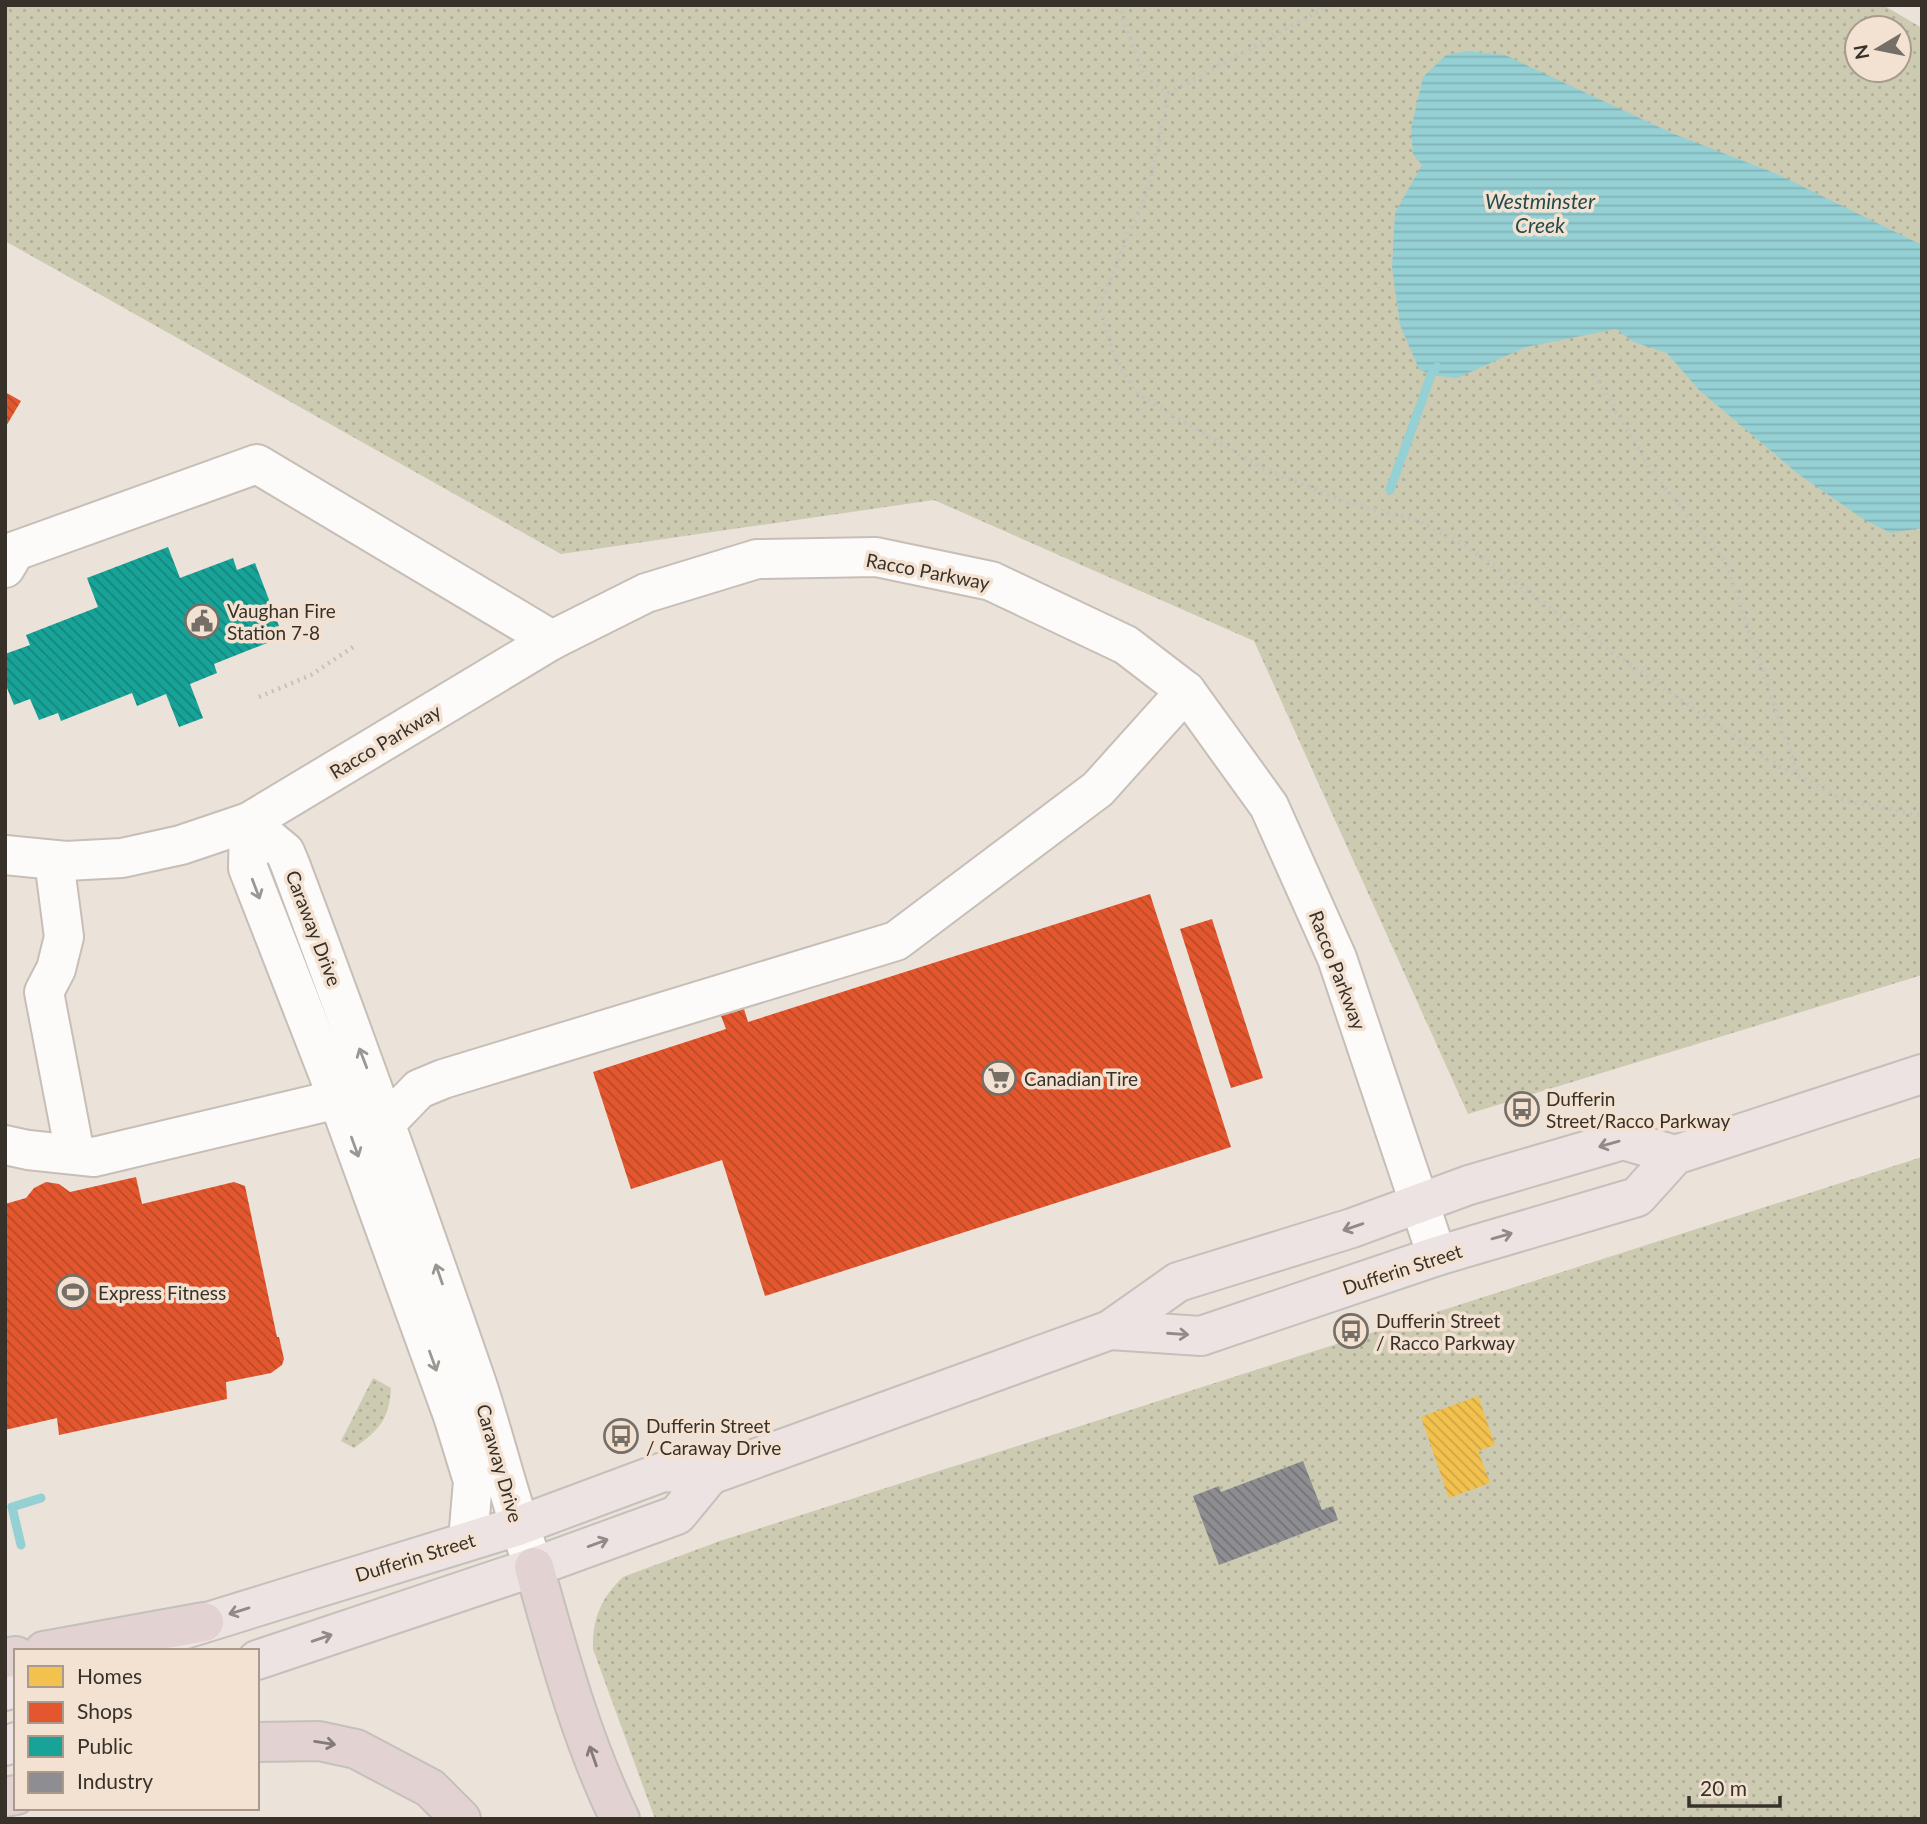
<svg xmlns="http://www.w3.org/2000/svg" width="1927" height="1824" viewBox="0 0 1927 1824" font-family="Lato,sans-serif">
<style>
.green{fill:url(#green-dots);fill-rule:evenodd}
.water{fill:url(#water-rules)}
.homes{fill:url(#homes-back-hatch)}
.shops{fill:url(#shops-back-hatch)}
.public{fill:url(#public-back-hatch)}
.industry{fill:url(#industry-back-hatch)}
.lines{fill:none;stroke-linecap:round;stroke-linejoin:round}
.stream{stroke:#95d0d4;stroke-width:9}
.minor-casing{stroke:#c6beb7;stroke-width:42}
.major-casing{stroke:#c4c0bb;stroke-width:42}
.highway-casing{stroke:#c4c0bb;stroke-width:42}
.path{stroke:#c6c2bf;stroke-width:4.5;stroke-dasharray:2 5;stroke-linecap:butt}
.minor{stroke:#fcfbf9;stroke-width:38}
.major{stroke:#ede3e2;stroke-width:38}
.highway{stroke:#e2d3d2;stroke-width:38}
.oneway{stroke:#9a9692}
.oneway2{stroke:#928a86}
.oneway3{stroke:#847a76}
.labels{text-anchor:middle;dominant-baseline:central;stroke-width:7;stroke-linejoin:round;paint-order:stroke}
.street-label{font-size:19px;fill:#37312a;stroke:#f3e2d1}
.poi-label{font-size:19px;fill:#37312a;stroke:#f3e2d1;text-anchor:start}
.water-label{font-size:21px;font-style:italic;fill:#224b50;stroke:#f3e2d1}
</style>
<defs>
<pattern id="green-dots" width="8" height="8" patternUnits="userSpaceOnUse" patternTransform="scale(1.75)"><rect width="8" height="8" fill="#cccab1"/><path d="M2 2h.1M6 6h.1" fill="none" stroke="#b0ae98" stroke-width="1.8" stroke-linecap="round"/></pattern>
<pattern id="water-rules" width="6" height="5" patternUnits="userSpaceOnUse" patternTransform="scale(1.75)"><rect width="6" height="5" fill="#95d0d4"/><path d="M0 2.5h6" fill="none" stroke="#81b3b6"/></pattern>
<pattern id="homes-back-hatch" width="6" height="6" patternUnits="userSpaceOnUse" patternTransform="scale(1.75)"><rect width="6" height="6" fill="#f2c14e"/><path d="M-1 5l2 2M0 0l6 6M5-1l2 2" fill="none" stroke="#d0a644"/></pattern>
<pattern id="shops-back-hatch" width="6" height="6" patternUnits="userSpaceOnUse" patternTransform="scale(1.75)"><rect width="6" height="6" fill="#e4572e"/><path d="M-1 5l2 2M0 0l6 6M5-1l2 2" fill="none" stroke="#ba4927"/></pattern>
<pattern id="public-back-hatch" width="6" height="6" patternUnits="userSpaceOnUse" patternTransform="scale(1.75)"><rect width="6" height="6" fill="#17a398"/><path d="M-1 5l2 2M0 0l6 6M5-1l2 2" fill="none" stroke="#16857c"/></pattern>
<pattern id="industry-back-hatch" width="6" height="6" patternUnits="userSpaceOnUse" patternTransform="scale(1.75)"><rect width="6" height="6" fill="#8d8d92"/><path d="M-1 5l2 2M0 0l6 6M5-1l2 2" fill="none" stroke="#747477"/></pattern>
</defs>
<rect width="100%" height="100%" fill="#ebe2d9"/>
<g class="green">
<path d="M5,5H1883L1922,28V975L1468,1114L1254,641L934,500L561,554L5,241ZM1857,28H1899V70H1857Z"/>
<path d="M1922,1157V1819H655L593,1649C592,1619 601,1598 623,1577L720,1541Z"/>
<path d="M373,1378L391,1388C389,1420 379,1430 354,1448L341,1441Z"/>
</g>
<path class="water" d="M1467,51L1505,55L1674,134L1777,174L1922,245V528L1891,533L1863,519L1797,473L1699,390L1667,353L1634,342L1616,329L1526,347L1457,378L1431,375L1419,369L1400,325L1392,267L1395,213L1422,165L1413,154L1411,129L1423,77L1446,55Z"/>
<path class="homes" d="M1478,1396L1495,1445L1478,1451L1490,1483L1449,1498L1421,1417Z"/>
<g class="shops">
<path d="M5,392L21,401L5,428Z"/>
<path d="M1150,894L1231,1147L765,1296L722,1160L631,1189L593,1072L726,1029L721,1016L744,1009L748,1022Z"/>
<path d="M1212,919L1263,1078L1231,1088L1180,929Z"/>
<path d="M136,1177L142,1204L234,1182L245,1186L277,1337H279L284,1359L282,1365L271,1373L226,1382L227,1399L59,1435L57,1418L5,1430V1204L26,1198L34,1188L46,1182L59,1184L70,1192Z"/>
</g>
<path class="public" d="M168,547L180,578L233,558L237,570L255,563L279,626L263,632L267,643L214,664L217,673L190,684L203,718L179,727L166,694L137,706L132,693L61,721L58,713L39,720L30,699L14,705L5,683V654L30,645L26,635L98,607L87,578Z"/>
<path class="industry" d="M1303,1461L1322,1510L1333,1506L1338,1520L1219,1565L1193,1496L1219,1486L1221,1492Z"/>
<g class="lines">
<g class="stream">
<path d="M1390,490L1431,375L1437,367"/>
<path d="M21,1545L12,1507L41,1498"/>
</g>
<g class="minor-casing">
<g id="minor">
<path d="M5,568L15,551L257,464L552,640"/>
<path d="M249,822L285,852L290,864C355,1037 417,1210 477,1384C497,1445 511,1507 534,1567"/>
<path d="M249,822L248,868L338,1099L453,1416L473,1481L468,1540"/>
<path d="M5,855L66,861L122,858L181,845L249,822L552,640L646,593L757,559L876,557L991,581L1126,645L1186,691L1269,806L1337,958L1437,1256"/>
<path d="M54,860L64,937L56,969L44,992L75,1154"/>
<path d="M387,1122L419,1089L443,1079L896,941L1098,789L1186,691"/>
<path d="M5,1145L28,1150L94,1157L338,1099"/>
</g>
</g>
<g class="major-casing">
<g id="major">
<path d="M1110,1330L1201,1336L1437,1256L1637,1197L1675,1155L1922,1074"/>
<path d="M172,1633L518,1526L663,1472L710,1475L1110,1330L1178,1282L1352,1228L1469,1185L1623,1140L1675,1155"/>
<path d="M257,1660L534,1567L677,1515L710,1475"/>
<path d="M5,1691L16,1687"/>
<path d="M5,1746L16,1742"/>
</g>
</g>
<g class="highway-casing">
<g id="highway">
<path d="M534,1567C558,1652 581,1739 620,1819"/>
<path d="M44,1651L204,1622"/>
<path d="M5,1658L16,1656"/>
<path d="M257,1742L319,1741L356,1749L430,1788L461,1819"/>
<path d="M5,1797L16,1795"/>
</g>
</g>
<g class="path">
<path d="M1118,5L1144,76L1169,93"/>
<path d="M1330,5L1169,93L1149,186L1099,306L1114,355L1136,393L1260,467L1346,502L1417,520L1465,545L1577,628L1768,760L1845,800L1922,816"/>
<path d="M1591,369L1651,470L1726,563L1798,775"/>
<path d="M259,697L311,675L353,647"/>
</g>
<use href="#minor" class="minor"/>
<use href="#major" class="major"/>
<use href="#highway" class="highway"/>
</g>
<defs><path id="oneway-shaft" d="M-6 0H5M1.5-3L5.5 0L1.5 3" fill="none" stroke-width="1.6" stroke-linecap="round" stroke-linejoin="round" transform="scale(1.75)"/></defs>
<g class="oneway">
<use href="#oneway-shaft" transform="translate(256 889) rotate(69)"/>
<use href="#oneway-shaft" transform="translate(363 1058) rotate(-111)"/>
<use href="#oneway-shaft" transform="translate(355 1147) rotate(70)"/>
<use href="#oneway-shaft" transform="translate(439 1274) rotate(-109)"/>
<use href="#oneway-shaft" transform="translate(433 1361) rotate(70)"/>
</g>
<g class="oneway2">
<use href="#oneway-shaft" transform="translate(1609 1144) rotate(164)"/>
<use href="#oneway-shaft" transform="translate(1353 1227) rotate(161)"/>
<use href="#oneway-shaft" transform="translate(1502 1236) rotate(-16)"/>
<use href="#oneway-shaft" transform="translate(1178 1334) rotate(4)"/>
<use href="#oneway-shaft" transform="translate(598 1543) rotate(-20)"/>
<use href="#oneway-shaft" transform="translate(239 1611) rotate(163)"/>
<use href="#oneway-shaft" transform="translate(322 1638) rotate(-19)"/>
</g>
<g class="oneway3">
<use href="#oneway-shaft" transform="translate(325 1743) rotate(9)"/>
<use href="#oneway-shaft" transform="translate(593 1756) rotate(-109)"/>
</g>
<defs>
<g id="civic-ring" transform="scale(1.75)"><circle r="9.5" fill="#f3e2d1" stroke="#766f67" stroke-width="1.5"/><path d="M-.6-6.5H3V-4.5H.6V-3L4-1V1h2V6H-6V1h2V-1L-.6-3ZM-1.2 2.5V6h2.4V2.5Z" fill="#766f67"/></g>
<g id="supermarket-ring" transform="scale(1.75)"><circle r="9.5" fill="#f3e2d1" stroke="#766f67" stroke-width="1.5"/><path d="M-6-5.5h2.5l.6 2H6L4.5 2H-2.5L-4.4-4H-6ZM-1.5 3.2a1.3 1.3 0 1 0 .1 0ZM3 3.2a1.3 1.3 0 1 0 .1 0Z" fill="#766f67"/></g>
<g id="bus-ring" transform="scale(1.75)"><circle r="9.5" fill="#f3e2d1" stroke="#766f67" stroke-width="1.5"/><path d="M-5-6H5V4H4V6H2V4H-2V6H-4V4H-5ZM-3.5-4V0h7V-4ZM-3.5 1.2v1.5H-2V1.2ZM2 1.2v1.5H3.5V1.2Z" fill="#766f67"/></g>
<g id="stadium-ring" transform="scale(1.75)"><circle r="9.5" fill="#f3e2d1" stroke="#766f67" stroke-width="1.5"/><path d="M0-5a6.5 5 0 1 0 0 10a6.5 5 0 1 0 0-10ZM-3.5-1.8h7v3.6h-7Z" fill="#766f67"/></g>
</defs>
<g fill-rule="evenodd">
<use href="#civic-ring" x="202" y="621"/>
<use href="#supermarket-ring" x="999" y="1078"/>
<use href="#bus-ring" x="1522" y="1109"/>
<use href="#stadium-ring" x="73" y="1292"/>
<use href="#bus-ring" x="1351" y="1331"/>
<use href="#bus-ring" x="621" y="1436"/>
</g>
<g class="labels">
<g class="street-label">
<text transform="translate(928 571) rotate(11)">Racco Parkway</text>
<text transform="translate(385 741) rotate(-31)">Racco Parkway</text>
<text transform="translate(314 928) rotate(69)">Caraway Drive</text>
<text transform="translate(1338 970) rotate(69)">Racco Parkway</text>
<text transform="translate(1402 1269) rotate(-18)">Dufferin Street</text>
<text transform="translate(500 1463) rotate(74)">Caraway Drive</text>
<text transform="translate(415 1557) rotate(-17)">Dufferin Street</text>
</g>
<g class="poi-label">
<text x="227" y="610">Vaughan Fire<tspan x="227" dy="22">Station 7-8</tspan></text>
<text x="1024" y="1078">Canadian Tire</text>
<text x="1546" y="1098">Dufferin<tspan x="1546" dy="22">Street/Racco Parkway</tspan></text>
<text x="98" y="1292">Express Fitness</text>
<text x="1376" y="1320">Dufferin Street<tspan x="1376" dy="22">/ Racco Parkway</tspan></text>
<text x="646" y="1425">Dufferin Street<tspan x="646" dy="22">/ Caraway Drive</tspan></text>
</g>
<g class="water-label">
<text x="1540" y="200">Westminster<tspan x="1540" dy="24">Creek</tspan></text>
</g>
</g>
<rect width="1927" height="1824" fill="none" stroke="#37312a" stroke-width="14"/>
<rect x="14" y="1649" width="245" height="161" fill="#f3e2d1" stroke="#a89b8e" stroke-width="2"/>
<rect x="28" y="1666" width="35" height="21" fill="#f2c14e" stroke="#a89b8e" stroke-width="2"/>
<text x="77" y="1684" font-size="21" fill="#37312a">Homes</text>
<rect x="28" y="1702" width="35" height="21" fill="#e4572e" stroke="#a89b8e" stroke-width="2"/>
<text x="77" y="1719" font-size="21" fill="#37312a">Shops</text>
<rect x="28" y="1736" width="35" height="21" fill="#17a398" stroke="#a89b8e" stroke-width="2"/>
<text x="77" y="1754" font-size="21" fill="#37312a">Public</text>
<rect x="28" y="1772" width="35" height="21" fill="#8d8d92" stroke="#a89b8e" stroke-width="2"/>
<text x="77" y="1789" font-size="21" fill="#37312a">Industry</text>
<g transform="translate(1878 49) rotate(260)"><circle r="33" fill="#f3e2d1" stroke="#a89b8e" stroke-width="2"/>
<path d="M0-5L12 26L0 18L-12 26Z" fill="#766f67"/>
<text y="-10" font-size="19" font-weight="bold" text-anchor="middle" fill="#37312a">N</text>
</g>
<path d="M1689 1796v10h91v-10" fill="none" stroke="#37312a" stroke-width="3.5"/>
<text x="1700" y="1796" font-size="21" fill="#37312a" stroke="#f3e2d1" stroke-width="5" paint-order="stroke">20 m</text>
</svg>
